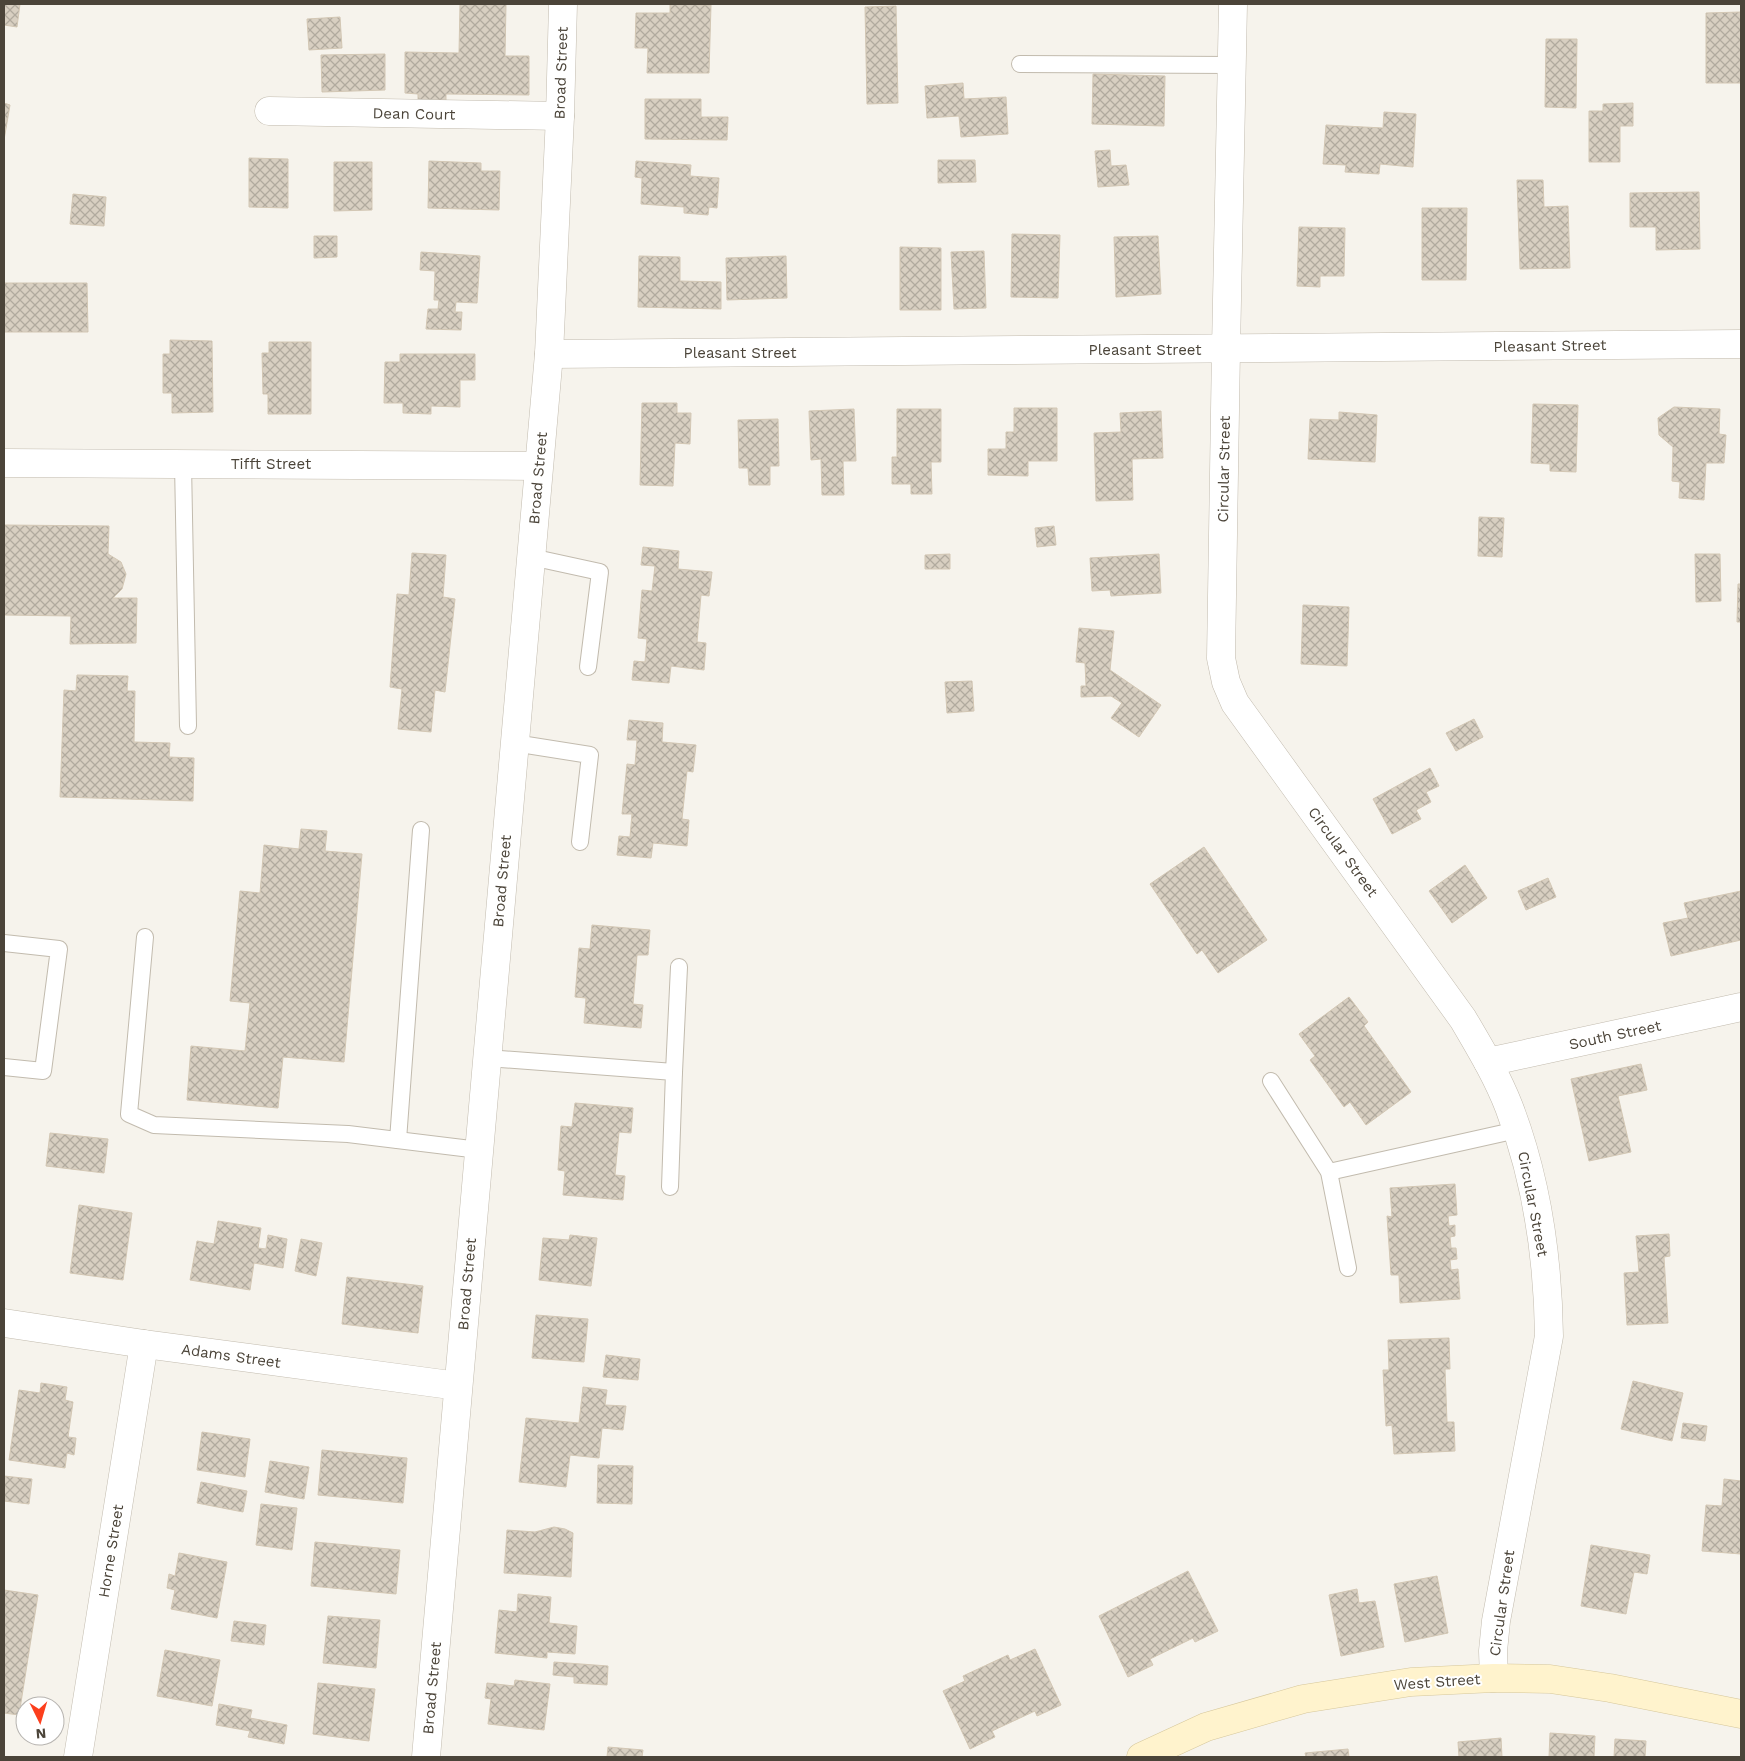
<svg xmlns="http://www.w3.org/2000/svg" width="1745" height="1761" viewBox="0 0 1745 1761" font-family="'Work Sans',sans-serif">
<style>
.building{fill:url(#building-cross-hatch);stroke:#d3c7b4}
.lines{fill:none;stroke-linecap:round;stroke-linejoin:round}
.lane-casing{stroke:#c2bbae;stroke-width:18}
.street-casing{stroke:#c2bbae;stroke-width:29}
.secondary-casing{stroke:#d6c79b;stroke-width:29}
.lane{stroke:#fff;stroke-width:16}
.street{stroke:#fff;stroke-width:28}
.secondary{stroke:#fff3cd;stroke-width:28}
.labels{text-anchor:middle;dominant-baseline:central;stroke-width:4;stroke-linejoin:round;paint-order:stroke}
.street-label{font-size:15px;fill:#4b4439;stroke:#fff}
</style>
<defs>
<pattern id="building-cross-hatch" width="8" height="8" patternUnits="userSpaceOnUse" patternTransform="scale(1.25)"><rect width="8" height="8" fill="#d8cfc1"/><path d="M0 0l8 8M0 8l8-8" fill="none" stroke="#b1aa9e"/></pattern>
</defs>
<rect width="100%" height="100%" fill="#f6f3ec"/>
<g class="building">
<path d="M4,4H20L17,27L4,25Z"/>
<path d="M460,4H506L505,56H529V95L446,94V103H418V94L405,93V52L459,53Z"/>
<path d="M670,4L711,5L709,73H647L648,48H635L636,13H670Z"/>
<path d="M896,6L898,103L867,104L865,7Z"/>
<path d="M1741,12V83H1706V13Z"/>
<path d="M340,17L342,48L309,50L307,19Z"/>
<path d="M1546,39H1577L1576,108L1545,107Z"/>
<path d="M385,54V90L322,92L321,55Z"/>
<path d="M1093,74L1165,76L1164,126L1092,124Z"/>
<path d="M963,83L964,99L1006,97L1008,134L961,137L959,116L927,118L925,86Z"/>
<path d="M645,99H701V117H728L727,140L645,139Z"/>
<path d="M4,103L10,105L4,140Z"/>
<path d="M1633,103V126H1620V162H1589V111H1603V104Z"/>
<path d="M1384,112L1416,114L1413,167L1380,164L1379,174L1345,172L1346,165L1323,164L1326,125L1383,128Z"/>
<path d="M1110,150L1111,166L1126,165L1129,185L1098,187L1095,151Z"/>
<path d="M249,158L288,159V208L249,207Z"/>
<path d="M938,160H975L976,182L938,183Z"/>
<path d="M429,161L481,163V171H500L499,210L428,208Z"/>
<path d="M636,161L691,165L690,176L719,178L717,208L709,207L708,215L684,213V207L641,204L642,178L635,177Z"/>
<path d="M334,162H372V210L334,211Z"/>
<path d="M1517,180H1543L1544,207L1568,206L1570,268L1520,269Z"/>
<path d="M1699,192L1700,249L1656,250V227H1630V193Z"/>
<path d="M73,194L106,197L104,226L70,224Z"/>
<path d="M1422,208H1467L1466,280H1422Z"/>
<path d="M1299,227L1345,228L1344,276H1320V287L1297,286Z"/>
<path d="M1012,234L1060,235L1058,298L1011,297Z"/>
<path d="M314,236H337V257L314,258Z"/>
<path d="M1158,236L1161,294L1116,297L1114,237Z"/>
<path d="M900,247L941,248V310H900Z"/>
<path d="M984,251L986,308L954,309L951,252Z"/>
<path d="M421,252L480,256L477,303L456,302L455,312H462L461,330L426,329L428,309H438L439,300H434L435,271L420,270Z"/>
<path d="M639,256L680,257V281L721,282V309L638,307Z"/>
<path d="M786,256L787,298L727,300L726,258Z"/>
<path d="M4,283H87L88,332H4Z"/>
<path d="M170,340L212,341L213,412L172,413V393H163V354H170Z"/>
<path d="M269,342H311V414H268V394H263L262,353H269Z"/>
<path d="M400,354H475V380H460V407L431,406V414L403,413V403H384L385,362H400Z"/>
<path d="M642,403H677V413H691L690,444L675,443L673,486L640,485Z"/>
<path d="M1533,404L1578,405L1576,472L1550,471V464L1531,463Z"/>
<path d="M1674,407L1720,409L1719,434L1726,435L1724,463H1706L1704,500L1679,498L1680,482L1672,481L1673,447L1659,435L1658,418Z"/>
<path d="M1014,408H1057V461H1028V476L988,475V449H1006V432H1014Z"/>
<path d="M854,409L856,461H843L844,495H822L821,459L811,460L809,411Z"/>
<path d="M897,409H941V462H931L932,494H911V484H892V457H897Z"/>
<path d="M1161,411L1163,458L1132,459L1133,500L1096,501L1094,433L1121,432L1120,413Z"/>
<path d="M1339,412L1377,415L1375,462L1308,459L1310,419L1339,420Z"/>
<path d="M778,419L779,466H770V485H749L748,468H739L738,420Z"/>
<path d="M1479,517L1504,518L1502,557L1478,556Z"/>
<path d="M4,525L109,526L108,554L121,562L126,574L122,589L113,598H137L136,643L70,644L71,616L4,615Z"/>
<path d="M1054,526L1056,545L1037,547L1035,528Z"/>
<path d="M643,547L679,551L678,569L712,572L709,596L701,595L697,642L706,643L704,670L671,666L669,683L632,680L634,661L645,662L647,639L638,638L642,590L652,591L655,566L641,565Z"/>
<path d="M412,553L446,555L443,597L455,599L445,692L435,690L431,732L398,729L402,689L390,687L397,594L409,595Z"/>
<path d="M950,554V569H925V555Z"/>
<path d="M1159,554L1161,593L1111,596L1110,590L1092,591L1090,558Z"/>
<path d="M1695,554H1720L1721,601L1696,602Z"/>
<path d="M1738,584H1741V622H1737Z"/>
<path d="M1303,605L1349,607L1347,666L1301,664Z"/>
<path d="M1079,628L1114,631L1110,670L1161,705L1139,737L1111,718L1122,703L1111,696L1081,697V686H1086L1085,663L1076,662Z"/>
<path d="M77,675L128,676L127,691H135L134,742L170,743L169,757L194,758L193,801L60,797L64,690L76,691Z"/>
<path d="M972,681L974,711L947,713L945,682Z"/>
<path d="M1474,719L1483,737L1456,751L1446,733Z"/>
<path d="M629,720L663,723L662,742L696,745L693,772L687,771L682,819L689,820L687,846L653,843L651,858L617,855L619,836L630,837L632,814H622L627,764L635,765L637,740H627Z"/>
<path d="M1430,768L1439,786L1426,792L1431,802L1416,810L1421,819L1392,834L1373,799Z"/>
<path d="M301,829L327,831L325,851L362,854L344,1062L283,1057L278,1108L187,1100L191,1046L245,1051L250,1003L230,1001L240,891L260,893L264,845L299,849Z"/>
<path d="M1204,847L1267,940L1218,973L1202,950L1197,954L1150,884Z"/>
<path d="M1465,865L1487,898L1452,923L1429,891Z"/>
<path d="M1548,878L1556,897L1526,910L1518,891Z"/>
<path d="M1741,891V940L1671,956L1663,923L1688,918L1684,903Z"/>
<path d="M592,925L650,930L648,955H637L633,1004L643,1005L641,1028L584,1023L586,998L575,997L579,948L590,949Z"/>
<path d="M1349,997L1368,1022L1364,1026L1411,1092L1366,1125L1350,1102L1344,1107L1310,1060L1315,1056L1299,1034Z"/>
<path d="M1641,1064L1647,1090L1618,1096L1631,1152L1589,1161L1571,1079Z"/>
<path d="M575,1103L633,1108L631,1133L619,1132L615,1175L625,1176L623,1200L563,1195L565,1171L558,1170L561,1126L572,1127Z"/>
<path d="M50,1133L108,1139L104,1173L46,1166Z"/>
<path d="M1455,1184L1457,1215L1448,1216L1449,1226L1455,1225V1236L1450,1237L1451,1248H1456L1457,1259L1450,1260L1451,1270L1458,1269L1460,1299L1400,1303L1399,1275H1391L1387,1216L1392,1217L1390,1188Z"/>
<path d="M79,1205L132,1213L123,1280L70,1273Z"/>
<path d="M218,1221L261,1228L258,1248L266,1249L268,1235L287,1239L283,1268L254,1263L250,1290L190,1280L197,1241L214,1244Z"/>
<path d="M1669,1234L1670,1256L1664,1257L1668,1323L1627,1325L1624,1273L1639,1272L1636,1236Z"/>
<path d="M570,1235L597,1238L591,1286L539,1280L543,1238L569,1240Z"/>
<path d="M301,1239L322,1243L316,1276L295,1271Z"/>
<path d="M347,1277L423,1286L418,1333L342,1324Z"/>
<path d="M536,1315L588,1319L584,1362L532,1358Z"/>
<path d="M1449,1338L1450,1369H1445L1447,1422H1454L1455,1451L1394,1454L1392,1425L1386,1426L1383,1370H1389L1388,1340Z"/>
<path d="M606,1355L640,1359L638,1380L603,1377Z"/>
<path d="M1633,1381L1683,1393L1672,1441L1621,1429Z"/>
<path d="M41,1383L67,1387L65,1400L73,1402L68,1437L76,1438L74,1455L67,1453L65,1468L9,1460L19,1390L40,1393Z"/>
<path d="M583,1387L607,1390L605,1405L626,1406L623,1430L602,1428L599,1458L570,1455L566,1487L519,1482L526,1418L579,1423Z"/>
<path d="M1683,1423L1707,1426L1705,1441L1681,1438Z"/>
<path d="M202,1432L250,1439L245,1477L197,1470Z"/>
<path d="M322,1450L407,1458L403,1503L318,1495Z"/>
<path d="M270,1461L309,1467L304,1499L265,1492Z"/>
<path d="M598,1465L633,1466L632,1504L597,1503Z"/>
<path d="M4,1476L32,1479L29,1504L4,1501Z"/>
<path d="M1724,1479L1741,1481V1554L1702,1551L1706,1505L1722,1506Z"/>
<path d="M201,1482L247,1491L243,1512L197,1503Z"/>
<path d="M261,1504L297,1508L292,1550L256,1545Z"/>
<path d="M554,1527L565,1529L573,1533L571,1577L504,1573L507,1530L535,1532Z"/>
<path d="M315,1542L400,1550L396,1594L311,1586Z"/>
<path d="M1591,1545L1650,1555L1647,1574L1634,1572L1626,1614L1581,1606Z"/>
<path d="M179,1553L227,1562L217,1618L171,1609L175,1590L167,1588L169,1574L175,1576Z"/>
<path d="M1188,1571L1218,1631L1195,1642L1193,1638L1150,1659L1153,1665L1128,1677L1099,1616Z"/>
<path d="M1437,1576L1448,1633L1405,1642L1394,1584Z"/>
<path d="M1357,1589L1359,1603L1375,1601L1384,1647L1341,1656L1329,1595Z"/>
<path d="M4,1590L38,1595L19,1715L4,1713Z"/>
<path d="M518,1594L551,1597L549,1623L577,1626L575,1654L547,1652V1658L495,1653L499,1610L517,1612Z"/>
<path d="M328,1616L380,1620L376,1668L323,1663Z"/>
<path d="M234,1621L266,1625L264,1645L231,1641Z"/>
<path d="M1035,1649L1061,1705L1037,1716L1035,1711L992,1731L995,1737L970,1749L943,1691L965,1681L963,1676L1008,1655L1010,1660Z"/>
<path d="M165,1650L220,1660L212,1706L157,1696Z"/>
<path d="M554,1662L608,1666L607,1685L574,1683V1677L553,1675Z"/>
<path d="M515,1680L550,1684L544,1730L488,1724L491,1699L485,1698L487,1683L514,1686Z"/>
<path d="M318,1683L375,1689L369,1741L313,1734Z"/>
<path d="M219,1704L252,1710L250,1718L287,1725L284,1744L248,1737L250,1731L216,1725Z"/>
<path d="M1550,1733L1595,1736L1594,1757H1549Z"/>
<path d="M1501,1738L1502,1757H1459L1458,1742Z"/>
<path d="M1615,1739L1646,1741L1645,1757H1614Z"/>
<path d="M608,1747L643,1750L642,1757H607Z"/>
<path d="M1348,1749L1349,1757H1306L1305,1753Z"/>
</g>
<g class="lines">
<g class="lane-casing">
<g id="lane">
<path d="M1020,64L1232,65"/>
<path d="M183,464L188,726"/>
<path d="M531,557L600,572L588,667"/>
<path d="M514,743L590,755L580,842"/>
<path d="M145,937L129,1114L154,1125L348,1134L479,1150"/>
<path d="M4,943L59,949L43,1071L4,1067"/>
<path d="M487,1058L674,1072L670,1187"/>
<path d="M674,1072L679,967"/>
<path d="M1271,1081L1329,1172L1348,1268"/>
<path d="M398,1140L421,830"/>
<path d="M1329,1172L1517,1130"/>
</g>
</g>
<g class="street-casing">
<g id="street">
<path d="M1233,4L1226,349L1221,658L1226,682L1235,703L1463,1019C1480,1048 1497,1076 1509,1107C1537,1180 1548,1259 1549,1336L1496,1621L1493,1651L1494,1678"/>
<path d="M269,111L560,116"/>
<path d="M549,354L1741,344"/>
<path d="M4,463L538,466"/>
<path d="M1488,1062L1741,1007"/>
<path d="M4,1323L144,1344L458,1386"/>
<path d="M78,1757L144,1344"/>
<path d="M426,1757L549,354L560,116L563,4"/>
</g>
</g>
<g class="secondary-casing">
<path id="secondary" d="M1141,1757L1206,1727L1303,1699L1411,1682L1494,1678L1550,1679L1610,1688L1741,1714"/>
</g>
<use href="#lane" class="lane"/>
<use href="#street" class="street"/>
<use href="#secondary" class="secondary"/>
</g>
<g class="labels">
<g class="street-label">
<text transform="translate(561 73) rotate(-88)">Broad Street</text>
<text transform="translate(414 114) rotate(1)">Dean Court</text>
<text transform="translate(1550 346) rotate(-1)">Pleasant Street</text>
<text x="1145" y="350">Pleasant Street</text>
<text x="740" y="353">Pleasant Street</text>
<text x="271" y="464">Tifft Street</text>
<text transform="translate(1224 469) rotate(-89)">Circular Street</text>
<text transform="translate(538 478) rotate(-85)">Broad Street</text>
<text transform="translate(1343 852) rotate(54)">Circular Street</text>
<text transform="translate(502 881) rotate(-85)">Broad Street</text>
<text transform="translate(1615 1035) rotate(-12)">South Street</text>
<text transform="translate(1533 1204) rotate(79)">Circular Street</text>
<text transform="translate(467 1284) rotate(-85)">Broad Street</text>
<text transform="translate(231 1356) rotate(8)">Adams Street</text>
<text transform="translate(111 1551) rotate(-81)">Horne Street</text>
<text transform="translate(1502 1603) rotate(-82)">Circular Street</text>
<text transform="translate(1437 1682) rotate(-4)">West Street</text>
<text transform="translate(432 1688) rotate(-85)">Broad Street</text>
</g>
</g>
<rect width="1745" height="1761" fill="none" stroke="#4b4439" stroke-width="10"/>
<g transform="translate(40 1721) rotate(175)"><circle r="24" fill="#ffffff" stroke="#b7b4b0"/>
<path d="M0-4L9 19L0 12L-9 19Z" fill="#fc3f1d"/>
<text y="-8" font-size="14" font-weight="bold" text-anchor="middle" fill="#4b4439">N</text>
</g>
</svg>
